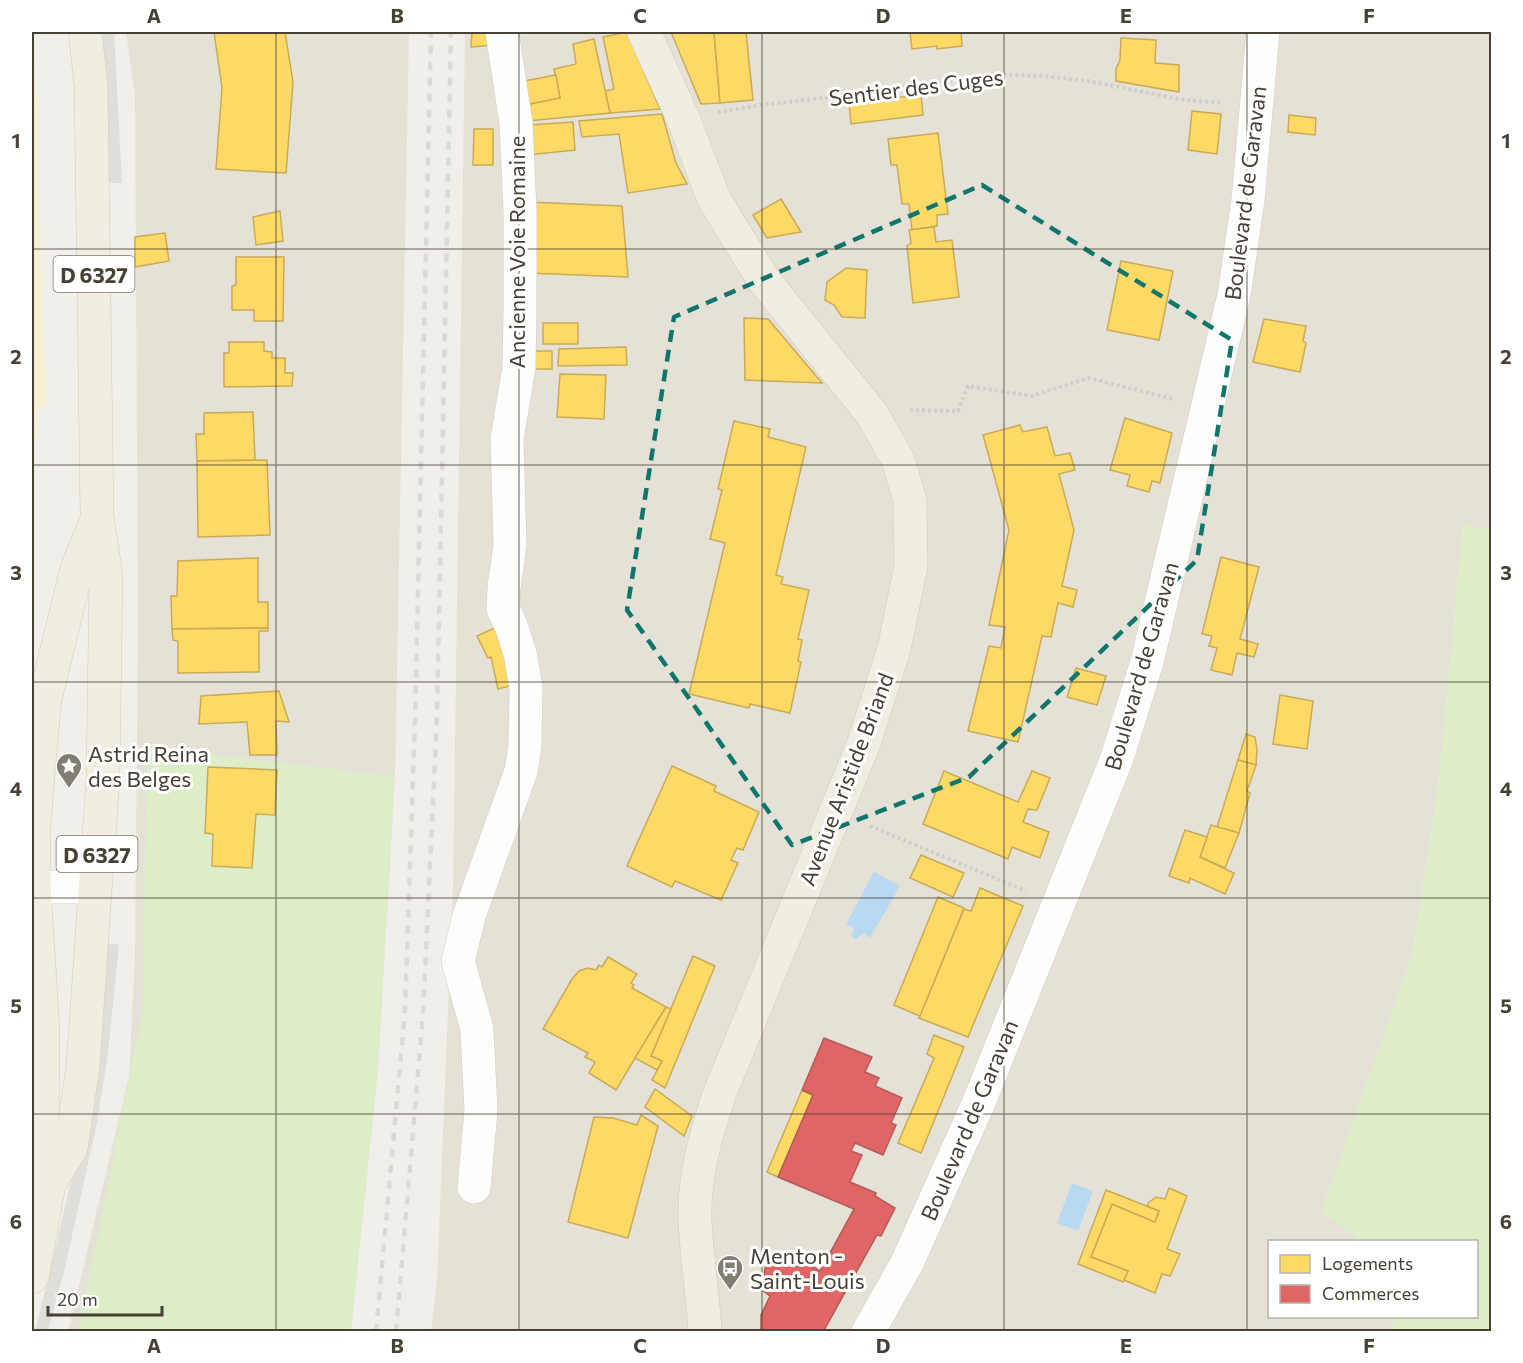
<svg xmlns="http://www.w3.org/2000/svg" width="1523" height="1363" viewBox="0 0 1523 1363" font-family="Commissioner,sans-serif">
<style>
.residential{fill:#e5e1d6}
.green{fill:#ddedc8}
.sand{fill:#f6efd2}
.parking{fill:#dfded9}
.water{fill:#b7d9f1}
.homes{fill:#ffd966;stroke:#c8ab57;stroke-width:1.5}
.shops{fill:#e06666;stroke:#b25b57;stroke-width:1.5}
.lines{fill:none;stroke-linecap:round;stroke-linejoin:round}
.minor-casing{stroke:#ceccc7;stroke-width:34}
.major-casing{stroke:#d4cbb6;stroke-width:34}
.path{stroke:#d1ceca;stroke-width:4;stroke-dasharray:3 3;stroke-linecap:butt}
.minor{stroke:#fdfdfc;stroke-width:33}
.major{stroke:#f1ede3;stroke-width:33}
.rail{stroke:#d9d9d8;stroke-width:4.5;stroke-dasharray:8 8;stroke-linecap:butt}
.marked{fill:none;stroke:#0f766e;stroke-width:4.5;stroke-dasharray:12 8;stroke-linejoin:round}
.grid{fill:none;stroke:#474035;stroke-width:1.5;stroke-opacity:0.55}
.labels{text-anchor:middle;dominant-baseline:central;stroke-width:6;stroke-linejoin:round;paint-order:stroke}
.shield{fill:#fff;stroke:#7e7972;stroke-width:1.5}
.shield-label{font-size:21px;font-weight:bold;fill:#474035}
.street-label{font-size:22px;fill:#474035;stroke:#fff}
.poi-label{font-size:22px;fill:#474035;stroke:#fff;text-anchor:start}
.neatline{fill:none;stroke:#474035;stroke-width:2}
.grid-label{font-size:20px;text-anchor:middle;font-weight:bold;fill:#474035}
</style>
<rect width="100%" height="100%" fill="#f0efea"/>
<g class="residential">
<path d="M126,32H409L395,777L378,1068L351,1331L68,1332L129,1076L135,957L138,623L135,95Z"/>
<path d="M465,32H1491V531L1463,524L1439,782L1412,956L1321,1213L1354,1234L1359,1241L1270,1242V1316L1395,1317L1392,1331L431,1332L437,1281L453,888Z"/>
</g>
<g class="green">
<path d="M1463,523L1492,531L1491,1331H1392L1395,1317L1476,1316V1242L1359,1241L1354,1234L1321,1213L1412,956L1439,782Z"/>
<path d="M147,746L395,777L378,1068L351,1331L78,1332L143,1013Z"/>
</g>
<path class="sand" d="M32,46L39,116V197L46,406H38L36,436L32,437Z"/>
<g class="parking">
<path d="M102,32H114L122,183H109L107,78Z"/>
<path d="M105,944H119L108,1053L97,1123L64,1272L48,1331L35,1332L85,1123Z"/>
</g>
<g class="water">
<path d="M874,872L900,886L870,938L863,933L856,940L851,936L854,928L846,924Z"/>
<path d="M1072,1183L1093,1191L1078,1231L1057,1223Z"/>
</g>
<g class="homes">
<path d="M214,32H285L293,82L286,173L216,169L222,88Z"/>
<path d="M472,32H496L497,45L471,47Z"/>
<path d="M627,32L660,109L610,113L605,91L614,89L603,37Z"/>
<path d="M671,32H714L720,103L701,104Z"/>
<path d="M714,32H746L753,100L720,103Z"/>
<path d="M910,32H961L962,46L937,49V46L912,49Z"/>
<path d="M1121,38L1156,40L1155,63L1179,65V92L1116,81V69L1120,60Z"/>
<path d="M594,39L610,113L528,121L524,105L560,98L554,69L576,64L573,44Z"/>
<path d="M556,75L560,98L524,105L519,82Z"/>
<path d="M921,95L923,115L851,124L849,103Z"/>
<path d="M1192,111L1221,114L1217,154L1188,150Z"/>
<path d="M662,114L676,163L687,184L628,193L619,134L582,137L579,121Z"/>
<path d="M1289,115L1316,118L1315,135L1288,132Z"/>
<path d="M573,122L575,150L527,155L529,125Z"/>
<path d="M474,129H493V165H473Z"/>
<path d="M938,133L948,214L937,215V226L912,230L909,204H902L897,165H891L888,139Z"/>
<path d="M781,199L801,232L767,238L753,215Z"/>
<path d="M527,202L622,206L628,277L528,273Z"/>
<path d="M280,211L283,241L256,245L253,217Z"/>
<path d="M934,227L936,242L952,240L959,297L913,303L907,246L911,243L909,230Z"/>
<path d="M165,233L169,261L135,267V237Z"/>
<path d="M236,257H284L283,321H254V310H232V286L236,285Z"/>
<path d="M1121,261L1173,271L1159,340L1107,330Z"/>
<path d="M846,268L867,270L865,318L842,317L834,305L825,300L827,282Z"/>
<path d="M744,318L768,319L822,383L745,380Z"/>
<path d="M1264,319L1306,326L1303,341L1306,343L1300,372L1253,362Z"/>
<rect x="543" y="323" width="35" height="21"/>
<path d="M229,342H264V351L272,352V358H285V373H293L292,386L224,387V353H229Z"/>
<path d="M626,347L627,365L558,366L559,349Z"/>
<path d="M532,351H552V369H533Z"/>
<path d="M560,374L606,375L604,419L557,417Z"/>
<path d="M253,412L255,460L197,461L196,434H204V413Z"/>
<path d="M1125,418L1172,433L1160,483L1152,481L1149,492L1127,486L1130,475L1110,470Z"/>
<path d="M734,421L770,429L768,437L806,447L776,575L783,577L781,584L809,590L798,639L802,640L798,661L801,662L790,713L750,704L749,708L689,694L725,543L710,539L722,490L718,489Z"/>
<path d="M1020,425L1023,432L1047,427L1055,456L1070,453L1075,470L1059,474L1074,530L1062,586L1077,590L1073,607L1058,603L1051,637L1042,636L1018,742L968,731L989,646L1001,648L1005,627L989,625L1009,530L983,435Z"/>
<path d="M267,460L270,535L198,537L197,461Z"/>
<path d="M1221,557L1259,567L1240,639L1258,644L1254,657L1237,653L1232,675L1211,670L1217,648L1209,646L1212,636L1202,634Z"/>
<path d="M258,558V602H268V628L172,629L171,596H177L178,561Z"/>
<path d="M505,623L520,683L498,689L491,657L488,658L477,636Z"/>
<path d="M268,628V631H259V672L178,673V641L173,640L172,629Z"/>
<path d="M1076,668L1106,676L1097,705L1067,697Z"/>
<path d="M279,691L289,722L276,721L277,755H250L247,722L199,724L201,696Z"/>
<path d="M1280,695L1313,701L1307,749L1273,744Z"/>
<path d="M1246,734L1255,737L1257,749L1256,765L1238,760Z"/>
<path d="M1238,760L1256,765L1247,791L1250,793L1239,833L1217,827Z"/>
<path d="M672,766L716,786L714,791L759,812L743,850L737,848L731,860L738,863L721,900L675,881L672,887L627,866Z"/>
<path d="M208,767L277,770L275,815L256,814L252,868L212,866L213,834L205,833Z"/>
<path d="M944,771L1018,802L1032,771L1050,778L1037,810L1028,809L1023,822L1049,832L1040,858L1012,847L1008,859L923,824Z"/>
<path d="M1211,825L1239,833L1225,868L1200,857Z"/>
<path d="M1185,830L1207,837L1200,857L1234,873L1225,894L1190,878L1189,883L1169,876Z"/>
<path d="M921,855L964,873L953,897L910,878Z"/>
<path d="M980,888L1023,906L968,1037L919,1018L964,909L971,911Z"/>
<path d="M938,897L964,908L920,1016L894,1005Z"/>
<path d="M693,956L715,966L665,1088L652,1080L662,1061L651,1056Z"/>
<path d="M608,957L637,974L631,983L634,985L632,988L666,1007L616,1090L589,1073L595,1062L585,1057L588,1053L543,1029L572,979L579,971L588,968L596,970L599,965L602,967Z"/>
<path d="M666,1007L671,1009L651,1056L662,1061L657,1070L635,1058Z"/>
<path d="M934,1035L964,1047L921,1153L898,1143L934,1058L927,1054Z"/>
<path d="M655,1089L692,1116L684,1136L645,1107Z"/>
<path d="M802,1090L813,1095L778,1177L767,1172Z"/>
<path d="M641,1115L658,1126L628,1238L568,1222L594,1117L613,1118L637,1125Z"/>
<path d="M1169,1188L1187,1196L1167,1249L1180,1254L1170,1276L1162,1274L1155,1293L1124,1280L1128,1271L1091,1257L1112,1204L1155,1222L1159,1211L1148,1207V1203L1156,1197L1165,1199Z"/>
<path d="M1106,1190L1159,1211L1155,1222L1112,1204L1091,1257L1128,1271L1123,1282L1078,1264Z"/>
</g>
<path class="shops" d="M824,1038L872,1057L865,1072L879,1078L875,1086L902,1098L891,1123L896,1125L883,1155L855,1143L851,1151L862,1155L850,1182L876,1193L875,1196L895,1208L881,1236L877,1235L823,1332H761V1315L770,1296L762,1290L765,1268L770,1259L799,1267L803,1261L820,1271L854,1209L778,1177L813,1095L802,1090Z"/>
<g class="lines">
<g class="minor-casing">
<g id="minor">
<path d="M34,887H94"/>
<path d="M474,1187L481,1111L477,1029L458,961L469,916L521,771L525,746L526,687L520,653L511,625L503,609L504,588L510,545L507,439L519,367L520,311V210L516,123L502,32"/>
<path d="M868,1332L907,1263L979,1102L1117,758L1147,662L1234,295L1248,200L1263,32"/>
</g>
</g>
<g class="major-casing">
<g id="major">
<path d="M644,32L683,118L714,199L763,279L872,414L898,460L910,501L911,566L894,649L864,743L719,1095C706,1135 694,1175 695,1217C696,1255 703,1293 705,1332"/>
<path d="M49,1184L71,1148L83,1066L103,777L106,575L97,517L91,85L85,32"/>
<path d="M32,1277L49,1184L42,1149L43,1030L34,887V826L38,774L45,699L77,568L97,519"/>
</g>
</g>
<g class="path">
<path d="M718,112L761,105L849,95L988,74L1043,76L1088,81L1185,100L1222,103"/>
<path d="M910,410L958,411L968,386L1031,396L1089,378L1173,399"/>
<path d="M870,826L1026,891"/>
</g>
<use href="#minor" class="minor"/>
<use href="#major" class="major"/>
<g class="rail">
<path d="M376,1332L405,1010L415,721L431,32"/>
<path d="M396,1332L423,1014L437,716L451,32"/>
</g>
</g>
<path class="marked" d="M982,185L1232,340L1197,560L969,777L792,845L627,610L674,317Z"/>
<path class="grid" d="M276,32V1332M519,32V1332M762,32V1332M1004,32V1332M1247,32V1332M32,249H1492M32,465H1492M32,682H1492M32,898H1492M32,1114H1492"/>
<defs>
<g id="sight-pin" transform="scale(1.35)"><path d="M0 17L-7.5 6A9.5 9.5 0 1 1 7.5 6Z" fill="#827d74" stroke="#fff"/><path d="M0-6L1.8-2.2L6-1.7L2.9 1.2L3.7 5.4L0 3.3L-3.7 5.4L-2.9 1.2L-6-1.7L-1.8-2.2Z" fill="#fff"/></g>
<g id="bus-pin" transform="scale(1.35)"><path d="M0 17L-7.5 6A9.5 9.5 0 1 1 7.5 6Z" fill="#827d74" stroke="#fff"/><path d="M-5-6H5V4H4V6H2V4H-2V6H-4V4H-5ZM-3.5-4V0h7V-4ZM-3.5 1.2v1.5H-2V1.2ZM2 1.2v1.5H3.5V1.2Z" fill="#fff"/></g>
</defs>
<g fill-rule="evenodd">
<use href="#sight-pin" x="69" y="766"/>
<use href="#bus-pin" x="730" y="1268"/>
</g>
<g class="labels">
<g class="shield">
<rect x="53.5" y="256" width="81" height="36" rx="4.5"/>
<rect x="56.5" y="836" width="81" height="36" rx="4.5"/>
</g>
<g class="shield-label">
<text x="94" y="274">D 6327</text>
<text x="97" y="854">D 6327</text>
</g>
<g class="street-label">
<text transform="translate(916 87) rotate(-7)">Sentier des Cuges</text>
<text transform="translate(1245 193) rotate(-83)">Boulevard de Garavan</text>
<text transform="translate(516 252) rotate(-90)">Ancienne Voie Romaine</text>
<text transform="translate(1141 666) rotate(-74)">Boulevard de Garavan</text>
<text transform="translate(846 779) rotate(-69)">Avenue Aristide Briand</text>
<text transform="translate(969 1120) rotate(-67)">Boulevard de Garavan</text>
</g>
<g class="poi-label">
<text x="88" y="753">Astrid Reina<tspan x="88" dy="25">des Belges</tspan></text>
<text x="750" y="1255">Menton -<tspan x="750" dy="25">Saint-Louis</tspan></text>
</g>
</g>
<rect width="1523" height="1363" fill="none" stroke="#ffffff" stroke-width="66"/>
<rect x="1268" y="1240" width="210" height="78" fill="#ffffff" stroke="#b5b3ae" stroke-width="1.5"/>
<rect x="1280" y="1255" width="30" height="18" fill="#ffd966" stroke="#b5b3ae" stroke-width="1.5"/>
<text x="1322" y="1270" font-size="18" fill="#474035">Logements</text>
<rect x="1280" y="1285" width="30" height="18" fill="#e06666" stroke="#b5b3ae" stroke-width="1.5"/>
<text x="1322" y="1300" font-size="18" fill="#474035">Commerces</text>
<path d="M48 1306v9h114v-9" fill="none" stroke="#474035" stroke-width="3"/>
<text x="57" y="1306" font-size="18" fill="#474035" stroke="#ffffff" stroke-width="4.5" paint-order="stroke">20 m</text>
<rect x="33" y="33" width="1457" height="1297" class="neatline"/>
<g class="grid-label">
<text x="154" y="23">A</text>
<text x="397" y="23">B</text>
<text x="640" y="23">C</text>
<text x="883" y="23">D</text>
<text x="1126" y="23">E</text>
<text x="1369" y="23">F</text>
<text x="16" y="148">1</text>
<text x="1506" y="148">1</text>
<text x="16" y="364">2</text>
<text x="1506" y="364">2</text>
<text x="16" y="580">3</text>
<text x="1506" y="580">3</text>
<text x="16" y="796">4</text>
<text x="1506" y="796">4</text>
<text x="16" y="1013">5</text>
<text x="1506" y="1013">5</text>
<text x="16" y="1229">6</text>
<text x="1506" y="1229">6</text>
<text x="154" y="1353">A</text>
<text x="397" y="1353">B</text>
<text x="640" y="1353">C</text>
<text x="883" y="1353">D</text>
<text x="1126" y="1353">E</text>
<text x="1369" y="1353">F</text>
</g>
</svg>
